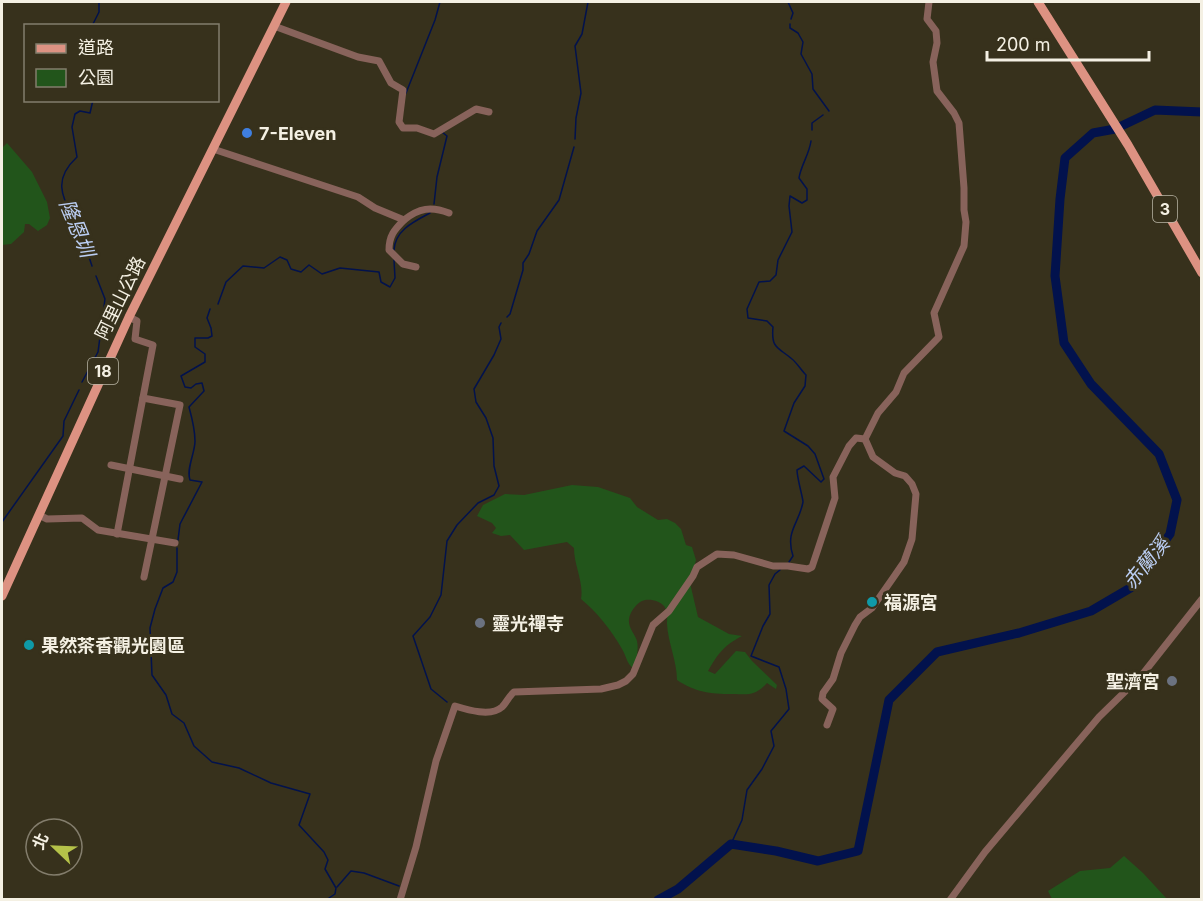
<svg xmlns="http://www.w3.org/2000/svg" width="1203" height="901" viewBox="0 0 1203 901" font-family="Inter,'Noto Sans TC',sans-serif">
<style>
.green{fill:#22551b}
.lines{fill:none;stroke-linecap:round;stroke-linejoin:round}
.stream{stroke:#02124d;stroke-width:1.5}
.river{stroke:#02124d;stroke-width:9}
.minor{stroke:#88635b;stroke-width:7}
.major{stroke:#dd9282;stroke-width:9}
.shop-dot{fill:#3f7fe0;stroke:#37311c;stroke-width:2}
.culture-dot{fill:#0f9aa8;stroke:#37311c;stroke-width:2}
.worship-dot{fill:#6b7280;stroke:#37311c;stroke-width:2}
.labels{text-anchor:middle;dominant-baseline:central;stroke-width:6;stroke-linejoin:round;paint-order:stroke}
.shield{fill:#37311c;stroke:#bbb7a7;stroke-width:1.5}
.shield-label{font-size:16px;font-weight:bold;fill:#f4f0e3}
.poi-label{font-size:18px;font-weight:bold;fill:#f4f0e3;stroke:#37311c;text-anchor:start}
.street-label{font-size:18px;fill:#f4f0e3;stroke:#37311c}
.water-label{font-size:20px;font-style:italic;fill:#bbcef3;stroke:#37311c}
</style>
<rect width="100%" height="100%" fill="#37311c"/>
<g class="green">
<path d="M7,143L32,172L47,202L50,218L47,225L38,231L29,224H25L24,232L11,244L2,245V148Z"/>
<path d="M572,485L598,487L630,498L637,507L658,520L667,519L675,523L681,529L686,545L692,547L696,560L690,583L698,617L729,634L742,636C723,646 718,654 708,671L715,674L736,651L745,652L752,661L777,685L776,689L767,683C754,697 748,694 732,694C710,694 695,692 677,680C677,661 668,643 667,624C667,619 668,611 664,606C660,601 649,598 642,601C636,604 630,612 629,619C628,628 635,634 637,641C639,650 636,660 634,669C626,663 627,657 622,649C612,631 597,612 581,599C584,582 574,566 574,548L567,542L524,550L510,535L501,536L492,533L496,528L492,523L477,516L483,505L505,494L524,495Z"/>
<path d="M1124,856L1143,873L1167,899H1052L1048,891L1080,871L1110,868Z"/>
</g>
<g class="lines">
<g class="stream">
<path d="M788,2L793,13L791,19"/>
<path d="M790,24V28L798,33L803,42L801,54L812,74L813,89L829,111"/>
<path d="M92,26L99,12V2"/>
<path d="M406,93L435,20L440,2"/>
<path d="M812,130V123L823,115"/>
<path d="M575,139L576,118L581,93L575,46L582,34L588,2"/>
<path d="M434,204L437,177L447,136L442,132"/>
<path d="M394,250C395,230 415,221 430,213"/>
<path d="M92,266C88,254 84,242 79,230C67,202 48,184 77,157L72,127L75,114L80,111L90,113L93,100"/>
<path d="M218,304L226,282L243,266L264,268L280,257L287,260L291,269L301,272L309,265L322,274L340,268L379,272L381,282L390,287L395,278L394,260"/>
<path d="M507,317L510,314L523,270V263L529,254L537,231L559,200L574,147"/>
<path d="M82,382L98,352L105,299L96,276"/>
<path d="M2,522L63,436L64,421L79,390"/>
<path d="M178,540L180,524L202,482L190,480C186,469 195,453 195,441C195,430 192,418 189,407L204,391L202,383L196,384L191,388L185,387L181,376L205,362V354L195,347V338H208L212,336L211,328L207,318L210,309"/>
<path d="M177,548V572L173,582L163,588L155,609L150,628L152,675L166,695L172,714L184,723L194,746L212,762L239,768L271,783L310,794L299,825L324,852L328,860L325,869L336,888L335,894L326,900"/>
<path d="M789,562L793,556C785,531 799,524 803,502C803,498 797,478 797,470L804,466L821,482L824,479L815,454L808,446L784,431L794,403L805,386L806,375C801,370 797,363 792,359C778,347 771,349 773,327L767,321L748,318L747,309L759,282L770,281L776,275L778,260L792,232L789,206L790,196L802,203L807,200V189L799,178C801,165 809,155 811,141"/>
<path d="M447,702L431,689L413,636L430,617L441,595L447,541L457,525L478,503L494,495L499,486L494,466L493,438L486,418L476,402L474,389L494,355L501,339L499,327L501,323"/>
<path d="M731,844L742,820L747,790L762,769L774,746L771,731L789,709L786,689L779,667L751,656L763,626L770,614L769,585L775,574L780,570"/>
<path d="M337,887L351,871L364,873L399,886"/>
</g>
<path class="river" d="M658,900L678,889L731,844L776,851L818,861L858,851L889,700L937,652L1019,633L1091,611L1132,587L1170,534L1177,500L1159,454L1091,384L1064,343L1055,276L1060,199L1065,158L1093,133L1115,129L1155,110L1202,112"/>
<g class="minor">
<path d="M274,26L358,57L379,61L391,83L403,90L399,122L403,128H417L434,134L476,109L489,112"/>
<path d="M213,149L358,197L375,208L404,220C394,230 389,236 389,250L403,264L416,267"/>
<path d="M404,220C419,208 431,206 449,213"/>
<path d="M143,398L180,405L144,577"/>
<path d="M111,465L180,479"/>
<path d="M39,515L47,519L82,518L98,530L175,543"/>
<path d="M117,534L153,345L135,339L137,321L129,317"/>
<path d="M827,725L833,709L822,699L823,693L833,679L841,653L855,625L860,617L872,608L893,578L904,562L912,539L916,494L912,484L905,476L895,473L873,457L865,439"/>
<path d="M400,900L416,847L436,761L455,706C468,710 491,717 502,707C507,702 509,696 514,692L601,689L618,685L626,681L633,674L653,625L669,611L693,576L697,567L717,554L734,555L773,566H788L808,569L812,567L835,498L833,477L849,446L856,438L865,439L878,413L896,392L904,373L939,337L934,313L964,246L966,222L964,210V188L959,123L954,113L937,91L933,62L937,43L936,31L927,19L929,2"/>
<path d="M950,900L985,852L1099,717L1142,675L1202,599"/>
</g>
<g class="major">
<path d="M1038,2L1128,145L1202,273"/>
<path d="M2,596L129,317L286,2"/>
</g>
</g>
<circle class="shop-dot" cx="247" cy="133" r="6"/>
<g class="culture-dot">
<circle cx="872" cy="602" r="6"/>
<circle cx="29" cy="645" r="6"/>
</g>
<g class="worship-dot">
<circle cx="480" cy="623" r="6"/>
<circle cx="1172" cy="681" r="6"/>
</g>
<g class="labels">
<g class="shield">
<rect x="1153" y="196" width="24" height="26" rx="4.5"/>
<rect x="88" y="358" width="30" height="26" rx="4.5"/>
</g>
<g class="shield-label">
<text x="1165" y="209">3</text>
<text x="103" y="371">18</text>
</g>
<g class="poi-label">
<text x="259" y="133">7-Eleven</text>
<text x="884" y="602">福源宮</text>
<text x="492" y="623">靈光禪寺</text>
<text x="41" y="645">果然茶香觀光園區</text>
<text x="1160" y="681" text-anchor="end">聖濟宮</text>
</g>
<g class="street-label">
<text transform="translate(120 298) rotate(-64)">阿里山公路</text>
</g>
<g class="water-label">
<text transform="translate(77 228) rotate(68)">隆恩圳</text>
<text transform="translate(1146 563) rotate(-51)">赤蘭溪</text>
</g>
</g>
<rect width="1203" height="901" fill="none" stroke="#f4f0e3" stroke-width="6"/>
<rect x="24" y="24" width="195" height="78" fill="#37311c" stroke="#837d6c" stroke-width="1.5"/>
<rect x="36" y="44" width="30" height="9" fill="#dd9282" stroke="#837d6c" stroke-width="1.5"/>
<text x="78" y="54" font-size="18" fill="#f4f0e3">道路</text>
<rect x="36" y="69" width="30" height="18" fill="#22551b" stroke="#837d6c" stroke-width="1.5"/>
<text x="78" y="84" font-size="18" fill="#f4f0e3">公園</text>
<g transform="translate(54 847) rotate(293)"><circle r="28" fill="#37311c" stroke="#837d6c" stroke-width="1.5"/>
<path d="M0-4.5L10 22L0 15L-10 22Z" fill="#b5c249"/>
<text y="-9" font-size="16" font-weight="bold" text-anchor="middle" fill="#f4f0e3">北</text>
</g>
<path d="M987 51v9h162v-9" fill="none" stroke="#f4f0e3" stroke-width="3"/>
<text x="996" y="51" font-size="18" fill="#f4f0e3" stroke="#37311c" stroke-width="4.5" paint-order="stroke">200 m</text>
</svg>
